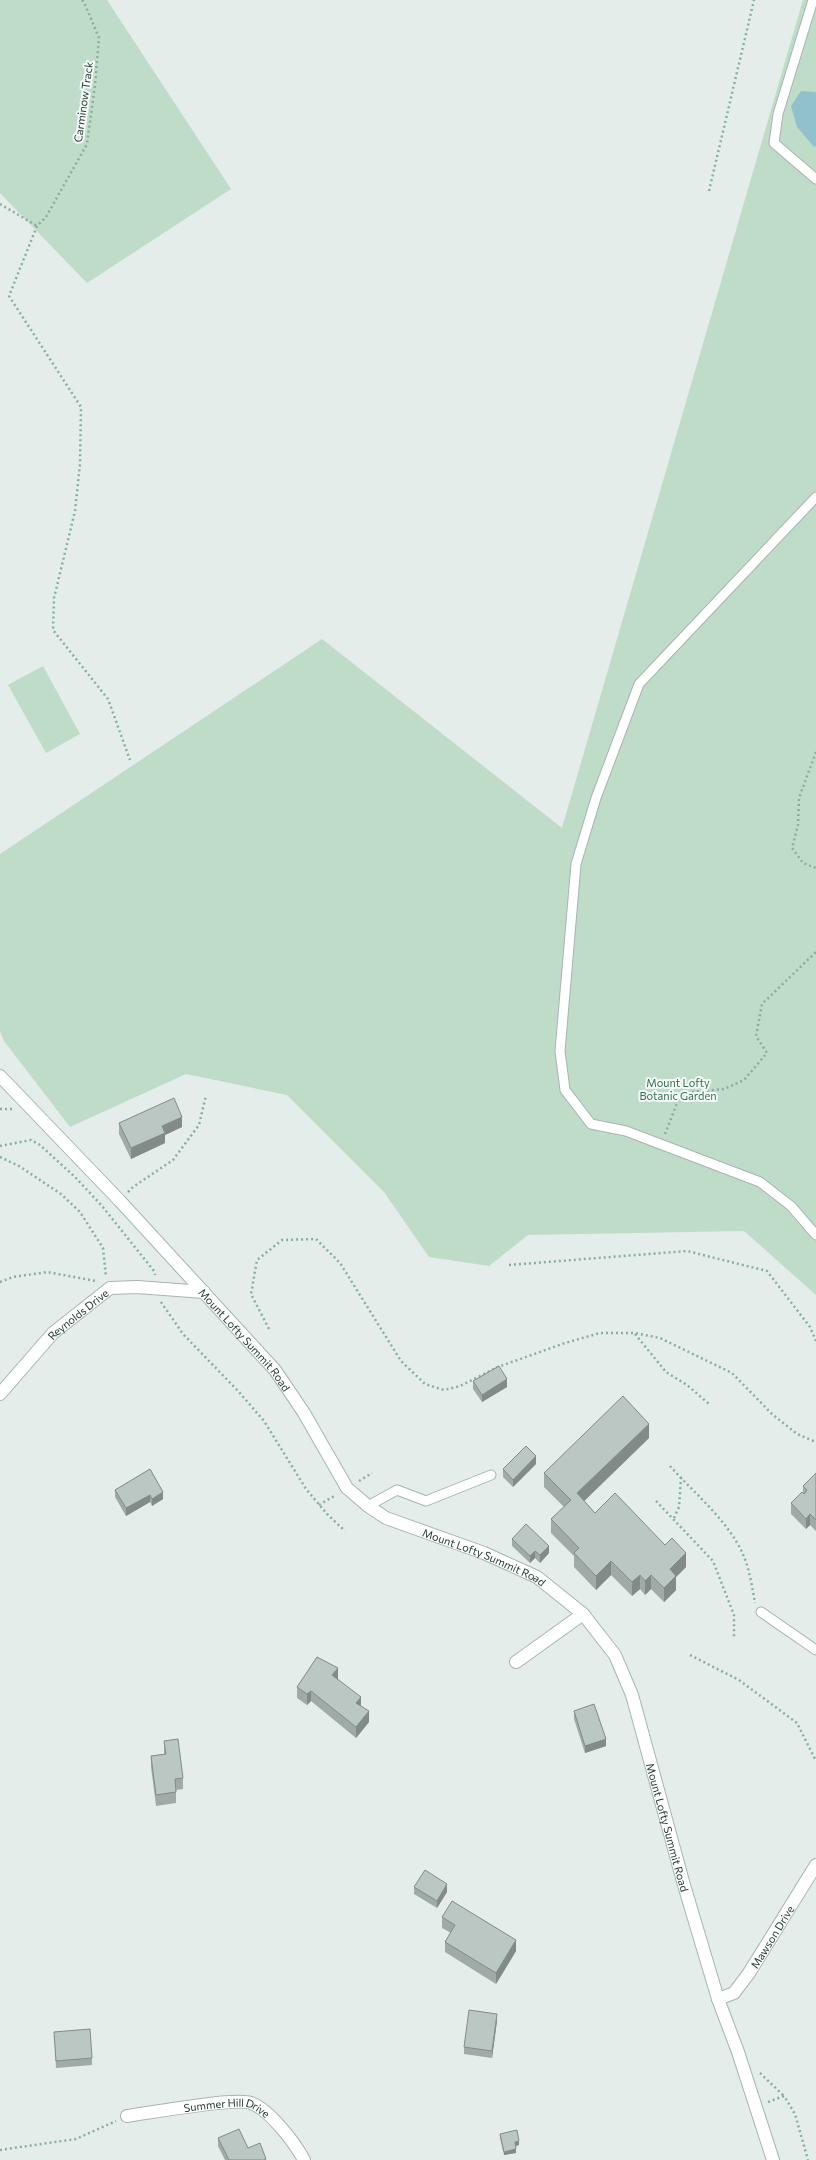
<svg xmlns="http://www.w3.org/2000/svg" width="816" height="2160" viewBox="0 0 816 2160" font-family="Commissioner,sans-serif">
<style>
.green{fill:#bfdcc8}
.water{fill:#91c1cd}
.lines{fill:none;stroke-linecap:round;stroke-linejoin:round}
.lane-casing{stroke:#a7b5b0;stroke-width:11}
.street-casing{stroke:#a7b5b0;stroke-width:14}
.secondary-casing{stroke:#a3b7b1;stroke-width:14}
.path{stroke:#87aea3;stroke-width:2.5;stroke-dasharray:2 3;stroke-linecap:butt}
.lane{stroke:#fff;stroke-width:9}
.street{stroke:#fff;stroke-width:12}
.secondary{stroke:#fff;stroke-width:12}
.wall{fill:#a0aba7}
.shaded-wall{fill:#828b88}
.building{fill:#bac7c2;stroke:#828b88}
.labels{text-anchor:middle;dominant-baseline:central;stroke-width:4;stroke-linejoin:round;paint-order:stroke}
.street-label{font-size:11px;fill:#253d37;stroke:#f5f9f7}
.park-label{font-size:11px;fill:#32714d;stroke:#f5f9f7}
</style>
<rect width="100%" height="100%" fill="#e4ede9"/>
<g class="green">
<path d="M0,0H107L231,189L87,283L0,193Z"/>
<path d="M803,0H816V1295L744,1231L528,1235L489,1266L429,1257L384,1192L287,1095L186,1074L70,1127L4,1041L0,1031V854L322,639L562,828Z"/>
<path d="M43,666L80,734L46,753L8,685Z"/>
</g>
<path class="water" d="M801,91L816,92V146L814,147L797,127L791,106Z"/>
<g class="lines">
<g class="lane-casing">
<g id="lane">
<path d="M813,0L778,114L774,143L816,179"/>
<path d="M816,497L639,684L596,798L576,864L560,1051L565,1090L591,1124L626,1131L760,1182L791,1206L816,1235"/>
<path d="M368,1506L397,1490L426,1501L491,1475"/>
<path d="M761,1612L816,1650"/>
</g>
</g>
<g class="street-casing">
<g id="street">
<path id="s1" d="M0,1394L53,1333L110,1288L137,1287L204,1292"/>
<path d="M516,1662L583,1614"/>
<path id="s2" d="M718,1999L734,1993L749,1973L816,1865"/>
<path id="s3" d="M127,2116C149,2113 236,2097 251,2103C269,2109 295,2143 304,2160"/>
</g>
</g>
<g class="secondary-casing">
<g id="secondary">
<path id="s4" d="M0,1076L120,1201L275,1370L304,1413L347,1488L368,1506L386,1518L484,1553L537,1577L583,1614L615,1655L632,1695L684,1885L718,1999L738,2052L773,2160"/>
</g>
</g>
<g class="path">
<path d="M82,0L84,2L99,38L95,85L87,144L46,217L37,226L9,296L81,407L80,464L75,511L54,598L53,630L108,699L130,760"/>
<path d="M709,191L754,0"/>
<path d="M0,204L37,226"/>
<path d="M816,752L799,798L798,825L792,848L803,863L816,868"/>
<path d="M0,1109H13"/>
<path d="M665,1134L681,1093L724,1089L744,1080L767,1053L756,1036L762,1004L816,952"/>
<path d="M0,1146L31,1140L40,1145L75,1177L102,1206L154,1271L155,1275"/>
<path d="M0,1157L19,1166L61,1194L80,1212L103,1248L106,1277"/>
<path d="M128,1192L133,1187L173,1160L199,1125L206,1095"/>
<path d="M509,1265L687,1251L767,1271L810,1327L816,1341"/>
<path d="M0,1282L13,1277L47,1272L96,1281"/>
<path d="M161,1302L183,1334L239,1392L264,1421L306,1489L328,1515L345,1531"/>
<path d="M269,1329L251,1294L257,1260L282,1240L316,1239L340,1263L401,1361L425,1384L444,1390L460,1386L498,1367L565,1343L600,1333H635L660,1338L732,1373L772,1414L797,1434L816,1442"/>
<path d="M635,1334L666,1372L687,1385L709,1404"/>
<path d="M670,1466C694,1493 725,1518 741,1550C749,1566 752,1586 755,1603"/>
<path d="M359,1481L372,1473"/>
<path d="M656,1501L713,1561L734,1615V1637"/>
<path d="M319,1505L336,1495"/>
<path d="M674,1518L679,1507L681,1478"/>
<path d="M690,1655L739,1680L797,1723L816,1761"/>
<path d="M760,2073L784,2096"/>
<path d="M768,2102L784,2096L795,2114L808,2160"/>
<path d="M0,2150L76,2139L116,2121"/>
</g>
<use href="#lane" class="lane"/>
<use href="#street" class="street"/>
<use href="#secondary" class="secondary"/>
</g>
<g class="wall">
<path d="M119,1123L182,1127L165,1135V1143L131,1159L119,1134Z"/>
<path d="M473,1381L507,1387L482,1402L473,1389Z"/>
<path d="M649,1438L584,1501L595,1513L686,1567L676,1577V1590L664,1602L651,1589L645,1595L640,1589L632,1596L611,1575L596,1590L574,1567V1556L551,1533V1519L564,1507L544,1487V1473Z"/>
<path d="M536,1464L513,1487L503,1477V1469Z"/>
<path d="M150,1469L163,1499L152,1506L150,1502L126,1516L115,1497V1490Z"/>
<path d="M816,1473V1531L810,1525L806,1529L791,1514V1503L803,1493V1486Z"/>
<path d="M512,1539L549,1553L540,1563L535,1558L530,1563L512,1546Z"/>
<path d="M338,1679L361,1706L369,1722L356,1738L311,1701L307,1705L297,1698V1687Z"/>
<path d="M574,1711L606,1746L585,1753L574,1719Z"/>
<path d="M164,1741L183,1778V1789L176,1790V1803L156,1806L151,1767V1756L164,1754Z"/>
<path d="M414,1887L447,1892L437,1908L414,1894Z"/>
<path d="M442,1917L516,1951L496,1984L445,1952V1942L451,1933L442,1928Z"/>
<path d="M497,2021L492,2058L464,2054V2047Z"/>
<path d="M54,2032L92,2058V2065L56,2068Z"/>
<path d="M500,2134L519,2145L516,2146V2153L504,2155L500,2138Z"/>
<path d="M218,2138L248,2148L266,2160H225L218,2146Z"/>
</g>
<g class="shaded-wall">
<path d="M182,1117V1127L165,1135V1143L131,1159V1148L162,1126Z"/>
<path d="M507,1379V1387L482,1402V1395Z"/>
<path d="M649,1424V1438L577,1508V1493Z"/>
<path d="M536,1456V1464L513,1487V1480Z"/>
<path d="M163,1492V1499L152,1506V1499Z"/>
<path d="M150,1495V1502L126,1516V1508Z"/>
<path d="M810,1514V1525L806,1529V1519Z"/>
<path d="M549,1546V1553L540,1563V1555Z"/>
<path d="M535,1551V1558L530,1563V1556Z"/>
<path d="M686,1553V1567L676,1577V1590L664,1602V1588L670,1569Z"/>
<path d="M611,1561V1575L596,1590V1576Z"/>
<path d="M640,1575V1589L632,1596V1582Z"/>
<path d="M651,1575V1589L645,1595V1581Z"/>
<path d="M338,1668V1679L332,1686V1675Z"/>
<path d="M311,1691V1701L307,1705V1694Z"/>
<path d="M361,1697V1707L356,1703Z"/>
<path d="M369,1711V1722L356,1738V1727Z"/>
<path d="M606,1739V1746L585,1753V1746Z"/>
<path d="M447,1884V1892L437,1908V1901Z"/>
<path d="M516,1940V1951L496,1984V1973Z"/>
<path d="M497,2014V2021L492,2058V2051Z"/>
<path d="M519,2141V2145L515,2146V2142Z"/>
<path d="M516,2149V2153L504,2155V2152Z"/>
</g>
<g class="building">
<path d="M174,1098L182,1117L162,1126L165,1133L131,1148L119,1123Z"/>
<path d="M499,1366L507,1379L482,1395L473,1381Z"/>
<path d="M623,1396L649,1424L577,1493L595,1513L615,1493L665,1545L672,1538L686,1553L670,1569L676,1576L664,1588L651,1575L645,1581L640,1575L632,1582L611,1561L596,1576L574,1553L579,1548L551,1519L571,1500L544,1473Z"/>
<path d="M526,1446L536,1456L513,1480L503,1469Z"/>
<path d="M150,1469L163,1492L152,1499L150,1495L126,1508L115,1490Z"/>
<path d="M816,1473V1520L810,1514L806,1519L791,1503L802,1492L804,1494L807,1490L803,1486Z"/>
<path d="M526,1524L549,1546L540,1555L535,1551L530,1556L512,1539Z"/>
<path d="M317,1657L338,1668L332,1675L361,1697L356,1703L369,1711L356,1727L311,1691L307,1694L297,1687Z"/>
<path d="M594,1704L606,1739L585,1746L574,1711Z"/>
<path d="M178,1739L183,1778L175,1779L176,1792L156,1795L151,1756L166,1754L164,1741Z"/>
<path d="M425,1870L447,1884L437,1901L414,1887Z"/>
<path d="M452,1901L516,1940L496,1973L445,1942L455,1925L442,1917Z"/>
<path d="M469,2010L497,2014L492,2051L464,2047Z"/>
<path d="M90,2029L92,2058L56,2061L54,2032Z"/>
<path d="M239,2129L248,2148L260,2143L266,2159L264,2160H229L218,2138Z"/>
<path d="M517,2130L519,2141L515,2142L516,2149L504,2152L500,2134Z"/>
</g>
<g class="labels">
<g class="street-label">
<text transform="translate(83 102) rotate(-82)">Carminow Track</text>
<text stroke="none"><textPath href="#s1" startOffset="112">Reynolds Drive</textPath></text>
<text stroke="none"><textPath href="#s4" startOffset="360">Mount Lofty Summit Road</textPath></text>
<text stroke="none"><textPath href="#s4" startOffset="696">Mount Lofty Summit Road</textPath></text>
<text stroke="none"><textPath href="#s4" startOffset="1044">Mount Lofty Summit Road</textPath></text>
<text stroke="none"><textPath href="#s2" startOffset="85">Mawson Drive</textPath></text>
<text stroke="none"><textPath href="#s3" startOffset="102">Summer Hill Drive</textPath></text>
</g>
<g class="park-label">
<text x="678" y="1082">Mount Lofty<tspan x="678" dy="13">Botanic Garden</tspan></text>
</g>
</g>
</svg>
